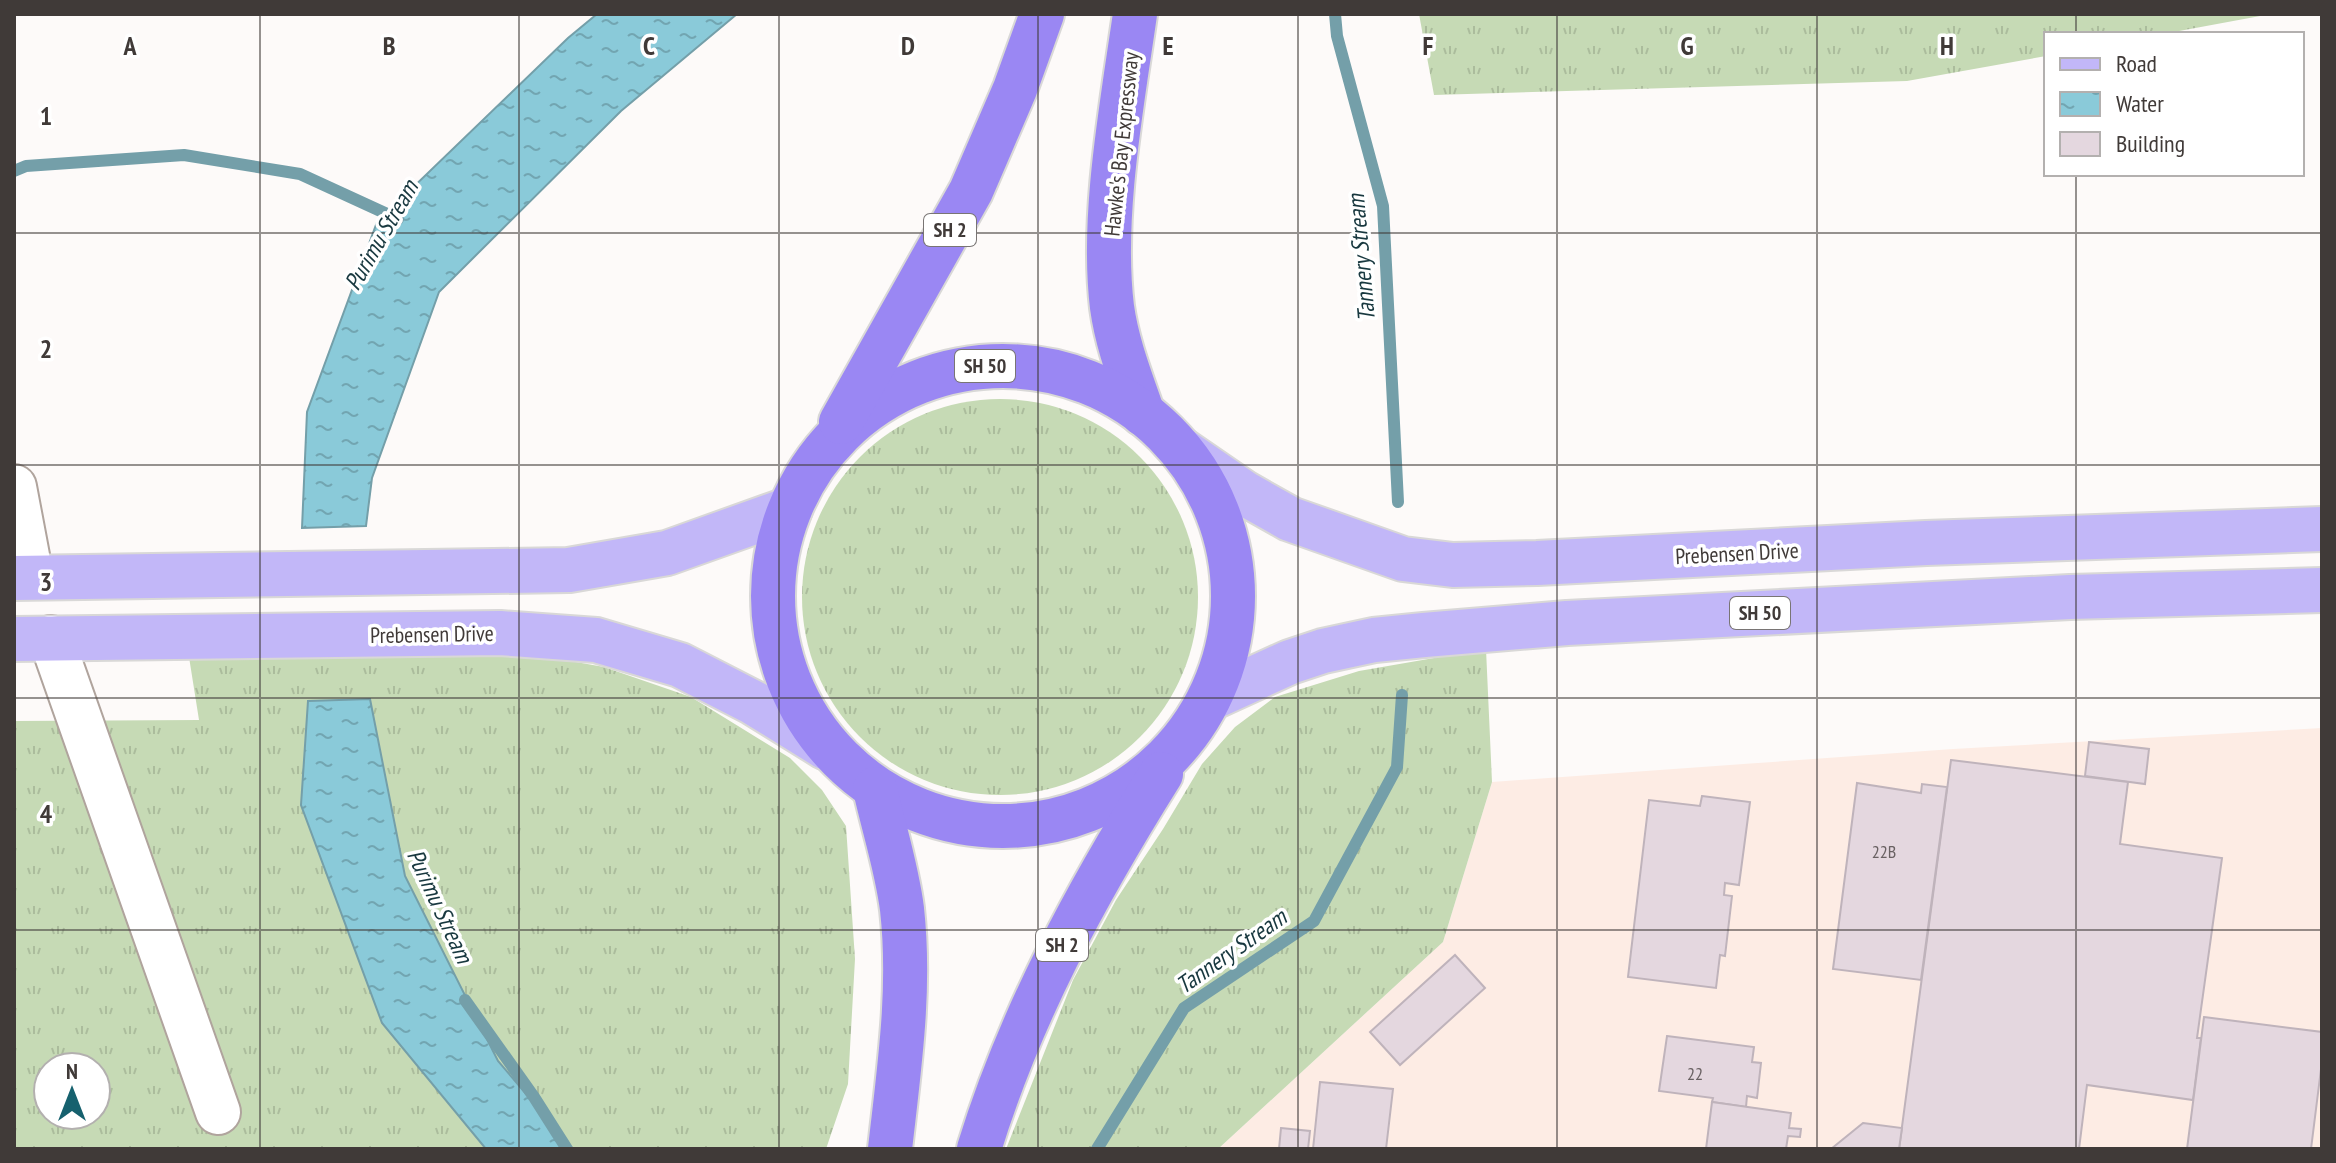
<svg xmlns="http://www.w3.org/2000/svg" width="2336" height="1163" viewBox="0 0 2336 1163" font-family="'PT Sans Narrow',sans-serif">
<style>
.built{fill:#fdece4}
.grass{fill:url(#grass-tufts);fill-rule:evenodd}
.water{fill:url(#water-ripples);stroke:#749fa9;stroke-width:2}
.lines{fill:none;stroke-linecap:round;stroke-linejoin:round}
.stream{stroke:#749fa9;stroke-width:12}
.building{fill:#e4d7df;stroke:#bfb3bb;stroke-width:2}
.minor-casing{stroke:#b0a49d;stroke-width:48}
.major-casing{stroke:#d9d8d7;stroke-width:48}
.highway-casing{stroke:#d9d8d7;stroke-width:48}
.minor{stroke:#fff;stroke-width:44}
.major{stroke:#c2b7f8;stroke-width:44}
.highway{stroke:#9a87f3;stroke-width:44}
.grid{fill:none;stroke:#403a38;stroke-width:2;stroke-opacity:0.55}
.labels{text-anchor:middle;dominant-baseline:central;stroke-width:7;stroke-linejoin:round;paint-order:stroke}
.number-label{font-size:18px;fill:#696162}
.shield{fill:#fff;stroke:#797574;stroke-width:2}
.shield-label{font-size:20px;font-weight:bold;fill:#403a38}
.street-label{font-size:22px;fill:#403a38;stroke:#fff}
.water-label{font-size:24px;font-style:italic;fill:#18383f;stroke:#fff}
.grid-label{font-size:26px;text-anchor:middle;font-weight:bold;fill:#403a38;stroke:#fff;stroke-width:7;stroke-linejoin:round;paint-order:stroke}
</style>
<defs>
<pattern id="grass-tufts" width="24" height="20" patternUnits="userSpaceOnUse" patternTransform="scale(2)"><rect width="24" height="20" fill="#c6dab5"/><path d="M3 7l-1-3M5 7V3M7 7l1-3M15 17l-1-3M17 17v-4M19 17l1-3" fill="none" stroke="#abbc9c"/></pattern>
<pattern id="water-ripples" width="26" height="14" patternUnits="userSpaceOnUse" patternTransform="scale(2)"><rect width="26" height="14" fill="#8acad9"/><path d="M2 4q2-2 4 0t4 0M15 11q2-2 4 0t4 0" fill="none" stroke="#72a5b1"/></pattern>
</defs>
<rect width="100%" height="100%" fill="#fdfaf9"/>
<path class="built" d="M2322,728V1149H1218L1443,942L1492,782L1953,749Z"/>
<g class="grass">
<path d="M1419,14H2271L2163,34H2046V56L1907,81L1434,95Z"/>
<circle cx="1000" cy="597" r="198"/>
<path d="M1486,649L1492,782L1443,942L1218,1149H1006L1073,980L1116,900L1163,829L1202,764L1235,727L1275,697L1359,671Z"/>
<path d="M520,652L604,667L691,697L790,758L822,790L846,826L855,959L848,1084L826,1149H14V721L199,720L189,657ZM48,1067H96V1115H48Z"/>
</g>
<g class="water">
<path d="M597,14H737L621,111L439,292L372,478L366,526L302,528L307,412L377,222L568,38Z"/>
<path d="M370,699L405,876L498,1061L573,1149H486L382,1023L301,805L308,701Z"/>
</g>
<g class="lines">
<g class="stream">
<path d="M1335,14L1337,36L1383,206L1398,502"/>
<path d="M14,171L26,166L184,155L300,174L398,219"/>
<path d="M465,1000L534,1097L567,1149"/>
<path d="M1097,1149L1184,1008L1314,921L1397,767L1402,695"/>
</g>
</g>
<g class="building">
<path d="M2089,742L2149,749L2145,784L2085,776Z"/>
<path d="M1951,760L2128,782L2120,844L2222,858L2197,1038H2201L2193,1100L2087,1085L2079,1149H1899Z"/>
<path d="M1857,783L1921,793L1922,784L1947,787L1921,980L1833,969Z"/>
<path d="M1702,796L1750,802L1739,885L1725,883L1724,895L1732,896L1725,956L1720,955L1716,988L1628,977L1649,800L1700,806Z"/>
<path d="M1455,955L1485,988L1400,1065L1370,1032Z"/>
<path d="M2204,1017L2322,1032V1061L2311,1149H2187Z"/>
<path d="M1667,1036L1754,1047L1752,1062L1761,1063L1757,1098L1747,1096L1746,1107L1712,1102L1713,1098L1659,1091Z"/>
<path d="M1320,1082L1393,1089L1386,1149H1313Z"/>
<path d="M1712,1102L1791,1113L1789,1128L1801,1129L1800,1137L1788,1136L1786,1149H1706Z"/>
<path d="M1863,1123L1902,1128L1899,1149H1831Z"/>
<path d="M1281,1128L1310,1131L1308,1149H1279Z"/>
</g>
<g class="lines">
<g class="minor-casing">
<g id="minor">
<path d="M14,487L31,577"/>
<path d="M51,638L218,1112"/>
</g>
</g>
<g class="major-casing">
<g id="major">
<path d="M1180,449L1244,493L1290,519L1403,559L1453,565L1537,563L1926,543L2322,529"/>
<path d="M14,578L569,570L667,553L790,509"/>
<path d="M14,639L500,633L596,640L680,665L754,703L825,747"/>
<path d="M1209,699L1290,662L1323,651L1374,640L1424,635L1567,623L2070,597L2322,590"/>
</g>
</g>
<g class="highway-casing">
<g id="highway">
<path d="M1135,14C1122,105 1101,216 1112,307C1117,344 1131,379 1143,414"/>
<circle cx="1003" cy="596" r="230"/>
<path d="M841,422L971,191L1015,89L1042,14"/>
<path d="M875,789C884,829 897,869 902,909C911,990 899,1069 890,1149"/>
<path d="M979,1149C1020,1015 1087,892 1161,774"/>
</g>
</g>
<use href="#minor" class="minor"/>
<use href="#major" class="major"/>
<use href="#highway" class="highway"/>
</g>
<path class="grid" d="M260,14V1149M519,14V1149M779,14V1149M1038,14V1149M1298,14V1149M1557,14V1149M1817,14V1149M2076,14V34M2076,174V1149M14,233H2322M14,465H2322M14,698H2322M14,930H2322"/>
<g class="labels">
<g class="number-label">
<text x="1884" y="851">22B</text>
<text x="1695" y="1073">22</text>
</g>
<g class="shield">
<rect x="924" y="214" width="52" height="32" rx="6"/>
<rect x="955" y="350" width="60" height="32" rx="6"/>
<rect x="1730" y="597" width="60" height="32" rx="6"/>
<rect x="1036" y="929" width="52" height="32" rx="6"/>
</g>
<g class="shield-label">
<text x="950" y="230">SH 2</text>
<text x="985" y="366">SH 50</text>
<text x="1760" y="613">SH 50</text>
<text x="1062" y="945">SH 2</text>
</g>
<g class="street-label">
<text transform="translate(1121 144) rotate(-84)">Hawke's Bay Expressway</text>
<text transform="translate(1737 553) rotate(-3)">Prebensen Drive</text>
<text transform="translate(432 634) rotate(-1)">Prebensen Drive</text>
</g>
<g class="water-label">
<text transform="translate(381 235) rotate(-60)">Purimu Stream</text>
<text transform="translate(1361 258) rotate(-95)">Tannery Stream</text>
<text transform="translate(440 906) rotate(65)">Purimu Stream</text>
<text transform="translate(1231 951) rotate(-35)">Tannery Stream</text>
</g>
</g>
<g class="grid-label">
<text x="130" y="55">A</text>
<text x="389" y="55">B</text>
<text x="649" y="55">C</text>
<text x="908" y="55">D</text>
<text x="1168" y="55">E</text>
<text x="1428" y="55">F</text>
<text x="1687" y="55">G</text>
<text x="1947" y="55">H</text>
<text x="46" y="125">1</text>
<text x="46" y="358">2</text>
<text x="46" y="591">3</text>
<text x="46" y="823">4</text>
</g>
<rect width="2336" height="1163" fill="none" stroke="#403a38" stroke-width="32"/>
<rect x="2044" y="32" width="260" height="144" fill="#ffffff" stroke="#b3b0af" stroke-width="2"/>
<rect x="2060" y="58" width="40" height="12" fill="#c2b7f8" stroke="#b3b0af" stroke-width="2"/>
<text x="2116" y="72" font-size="24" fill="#403a38">Road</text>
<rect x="2060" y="92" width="40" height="24" fill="url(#water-ripples)" stroke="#b3b0af" stroke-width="2"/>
<text x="2116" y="112" font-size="24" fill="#403a38">Water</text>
<rect x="2060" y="132" width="40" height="24" fill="#e4d7df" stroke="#b3b0af" stroke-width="2"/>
<text x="2116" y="152" font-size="24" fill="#403a38">Building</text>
<g transform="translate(72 1091)"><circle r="38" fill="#ffffff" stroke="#b3b0af" stroke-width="2"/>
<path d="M0-6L14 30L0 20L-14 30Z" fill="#16616e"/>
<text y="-12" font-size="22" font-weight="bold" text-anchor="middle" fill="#403a38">N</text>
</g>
</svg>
